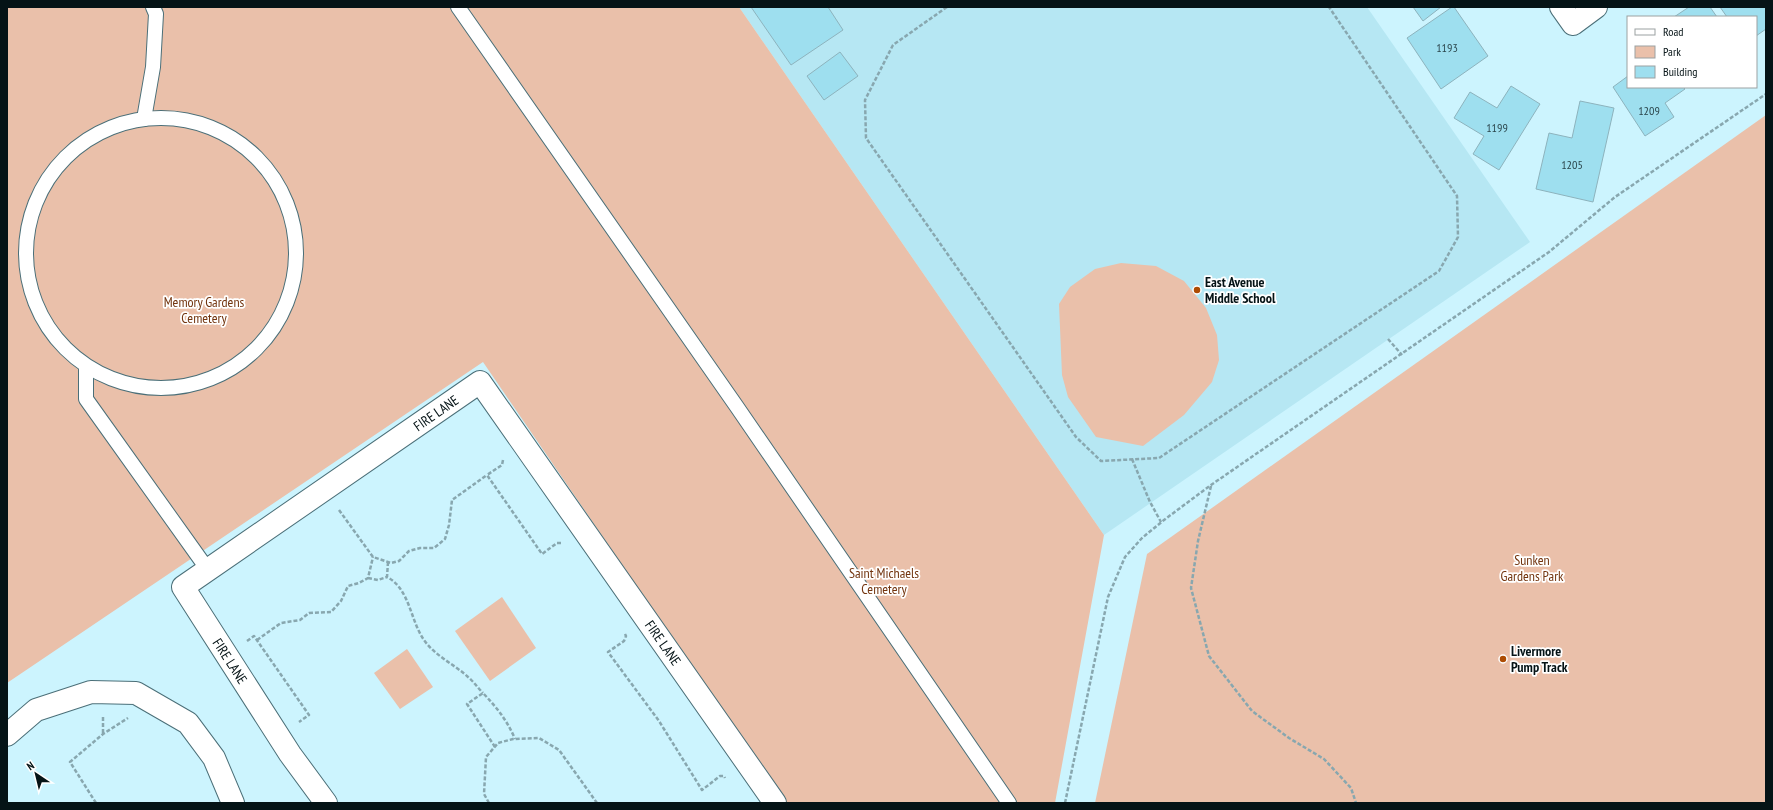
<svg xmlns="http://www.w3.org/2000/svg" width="1773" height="810" viewBox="0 0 1773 810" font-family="'PT Sans Narrow',sans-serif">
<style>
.built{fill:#b6e7f3}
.green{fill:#eac0aa}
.building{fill:#9edfef;stroke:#8db3bd}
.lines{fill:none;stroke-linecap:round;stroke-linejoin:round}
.service-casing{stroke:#4b6f78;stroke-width:16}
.minor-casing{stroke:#4b6f78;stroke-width:24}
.path{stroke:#88a7af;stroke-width:2.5;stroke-dasharray:4 2;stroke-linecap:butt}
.service{stroke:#fff;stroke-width:14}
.minor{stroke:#fff;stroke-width:22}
.poi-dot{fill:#ad4c03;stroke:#fff;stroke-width:1.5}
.labels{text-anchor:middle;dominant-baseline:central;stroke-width:3.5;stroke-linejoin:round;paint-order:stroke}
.number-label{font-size:12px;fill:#2b464c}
.poi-label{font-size:14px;font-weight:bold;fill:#051316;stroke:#fff;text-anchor:start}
.park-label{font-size:14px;fill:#72340e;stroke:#fff}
.street-label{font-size:14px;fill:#051316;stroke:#fff}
</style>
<rect width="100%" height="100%" fill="#ccf4fe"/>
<path class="built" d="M739,7H1367L1530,242L1104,535Z"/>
<g class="green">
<path d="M7,7H739L1104,535L1055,803H785L483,362L7,683Z"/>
<path d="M1766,115V803H1095L1147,554Z"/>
<path d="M1121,263L1156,266L1184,281L1206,308L1217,335L1219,360L1212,382L1184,415L1143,446L1096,437L1068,397L1062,375L1059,304L1070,287L1095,269Z"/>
<path d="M502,597L536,648L490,681L455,631Z"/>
<path d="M407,649L433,687L400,709L374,673Z"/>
</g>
<g class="building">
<path d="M751,7H828L843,30L791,65Z"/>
<path d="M1413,7H1441L1423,21Z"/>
<path d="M1452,7H1454L1488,56L1441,89L1407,38Z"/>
<path d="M1689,7H1710L1717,17H1674Z"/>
<path d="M1720,7H1766V29L1756,36V17H1727Z"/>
<path d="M840,52L858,76L824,100L807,76Z"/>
<path d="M1628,76V87H1683L1685,89L1665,103L1674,117L1645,136L1613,87Z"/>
<path d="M1511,86L1540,104L1499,170L1473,154L1484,136L1454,118L1470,92L1497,108Z"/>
<path d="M1580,101L1614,108L1593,202L1536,189L1549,133L1572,138Z"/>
</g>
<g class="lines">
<g class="service-casing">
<g id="service">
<path d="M458,7L737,407L1009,803"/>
<circle cx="161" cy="253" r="135"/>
<path d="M144,119L153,67L156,14L153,7"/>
<path d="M86,367V399L208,570"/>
</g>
</g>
<g class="minor-casing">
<g id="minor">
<path d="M1561,7L1573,24L1596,7"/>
<path d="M7,735L36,710L91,692L136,693L188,723L214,758L233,803"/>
<path d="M326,803L290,754L183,587L480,382L775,803"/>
</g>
</g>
<g class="path">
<path d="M947,7L893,45L865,100L866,138L1076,437L1101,461L1159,458L1439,271L1458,237L1457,196L1329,7"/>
<path d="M1388,339L1402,355"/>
<path d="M1132,459L1150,502L1161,522"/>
<path d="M503,460L502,465L487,475L542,554L557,543H562"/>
<path d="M1211,486L1198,541L1191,588L1209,656L1252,711L1289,738L1324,759L1351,788L1356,803"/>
<path d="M339,510L373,557L391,563L399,561L409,551L420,548H434L445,539L449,525L452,500L487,475"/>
<path d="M388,562L387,577C410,589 410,620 424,640C435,656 454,664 468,677C474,682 478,688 483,693"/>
<path d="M368,578L378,580L387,577"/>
<path d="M625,634L626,636L624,641L608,652L659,721L702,790L720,776H724L725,778"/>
<path d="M257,640L281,623L300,620L309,613L331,612L341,601L348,586L359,583L368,578L373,557"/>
<path d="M247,641L254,636L309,715L299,722"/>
<path d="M103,717V734"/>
<path d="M495,747L467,704L483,693C497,708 507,720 515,739"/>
<path d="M96,803L70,762L103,734L128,718"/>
<path d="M489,803L484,794L486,757L498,743L513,739L539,738L559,750L597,803"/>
<path d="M1065,803L1108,597L1125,557L1142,538L1164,520L1211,485L1549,252L1615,197L1766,94"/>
</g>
<use href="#service" class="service"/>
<use href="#minor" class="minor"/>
</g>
<g class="poi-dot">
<circle cx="1197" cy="290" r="4"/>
<circle cx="1503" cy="659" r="4"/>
</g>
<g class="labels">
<g class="number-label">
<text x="1447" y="47">1193</text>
<text x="1649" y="110">1209</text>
<text x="1497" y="127">1199</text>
<text x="1572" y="164">1205</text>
</g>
<g class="poi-label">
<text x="1205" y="282">East Avenue<tspan x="1205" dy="16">Middle School</tspan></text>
<text x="1511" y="651">Livermore<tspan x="1511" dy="16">Pump Track</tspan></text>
</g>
<g class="park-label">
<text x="204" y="302">Memory Gardens<tspan x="204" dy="16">Cemetery</tspan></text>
<text x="1532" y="560">Sunken<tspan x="1532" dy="16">Gardens Park</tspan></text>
<text x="884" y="573">Saint Michaels<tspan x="884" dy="16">Cemetery</tspan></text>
</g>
<g class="street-label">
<text transform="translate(436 413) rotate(-35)">FIRE LANE</text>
<text transform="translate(663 643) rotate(55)">FIRE LANE</text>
<text transform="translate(230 661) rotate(57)">FIRE LANE</text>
</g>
</g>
<rect width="1773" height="810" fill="none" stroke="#051316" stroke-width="16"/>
<rect x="1627" y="16" width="130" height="72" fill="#ffffff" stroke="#9ba1a2"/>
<rect x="1635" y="29" width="20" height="6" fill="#ffffff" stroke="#9ba1a2"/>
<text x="1663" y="36" font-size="12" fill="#051316">Road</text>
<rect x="1635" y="46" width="20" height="12" fill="#eac0aa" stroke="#9ba1a2"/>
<text x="1663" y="56" font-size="12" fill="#051316">Park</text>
<rect x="1635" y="66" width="20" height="12" fill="#9edfef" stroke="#9ba1a2"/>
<text x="1663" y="76" font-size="12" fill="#051316">Building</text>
<g transform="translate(36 774) rotate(325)" stroke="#ffffff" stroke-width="3" paint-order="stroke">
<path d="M0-3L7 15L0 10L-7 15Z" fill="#051316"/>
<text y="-6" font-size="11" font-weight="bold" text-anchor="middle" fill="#051316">N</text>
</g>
</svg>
